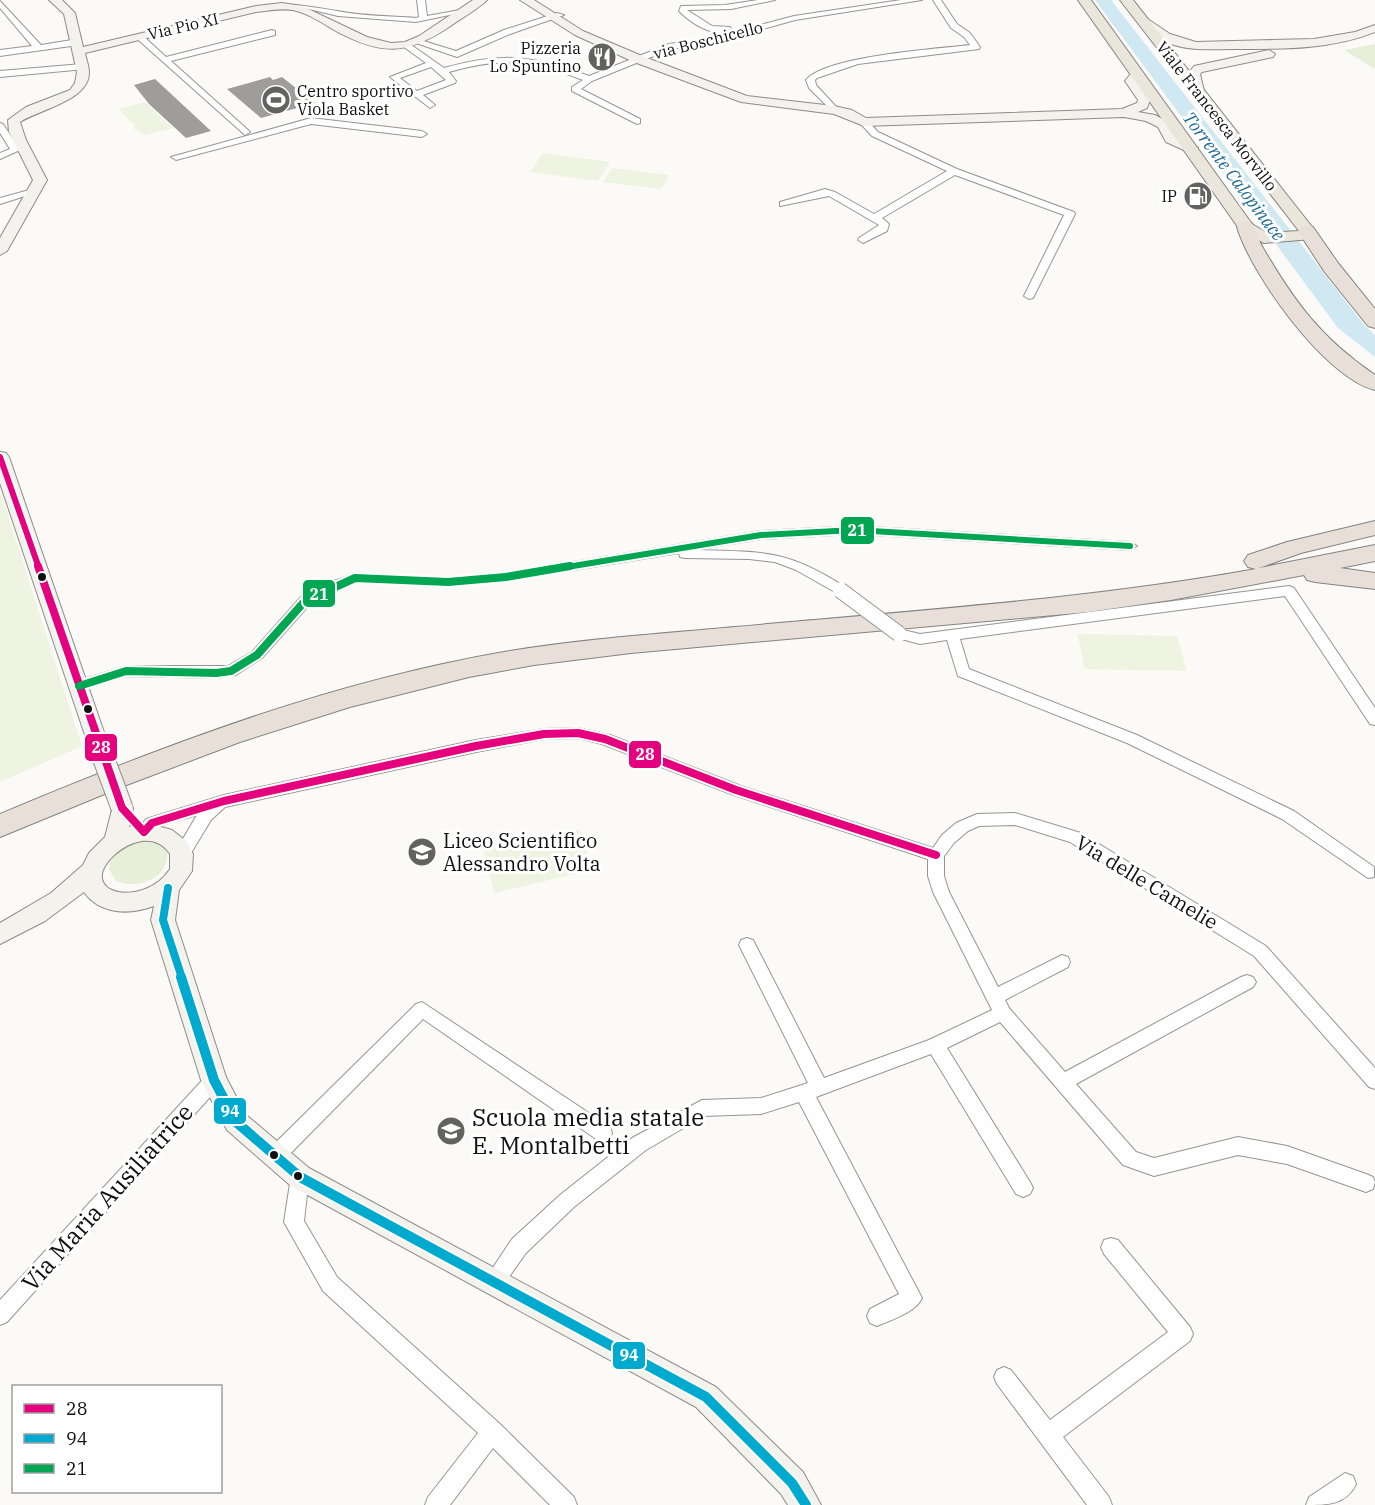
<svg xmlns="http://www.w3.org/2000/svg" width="1375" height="1505" viewBox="0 0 1375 1505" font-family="'IBM Plex Serif',serif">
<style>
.green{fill:#e7efd8}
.pitch{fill:#eff3e1}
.water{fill:#cfe8f2}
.building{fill:#9f9d9b}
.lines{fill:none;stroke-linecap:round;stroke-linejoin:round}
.street-casing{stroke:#969594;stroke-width:2}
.secondary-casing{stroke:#8c8c8a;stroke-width:2}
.primary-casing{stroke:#838381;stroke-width:2}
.highway-casing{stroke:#838381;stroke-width:2}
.street{fill:#fefefe;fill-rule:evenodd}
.secondary{fill:#f4f2ec;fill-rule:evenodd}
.primary{fill:#ebe6dc;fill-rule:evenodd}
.highway{fill:#e8dfd9;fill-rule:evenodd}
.street-bridge-casing{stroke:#969594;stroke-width:17;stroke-linecap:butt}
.secondary-bridge-casing{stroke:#8c8c8a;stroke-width:23;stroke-linecap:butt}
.street-bridge{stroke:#fefefe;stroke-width:15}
.secondary-bridge{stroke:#f4f2ec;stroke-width:21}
.bus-1-far1-casing{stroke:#fff;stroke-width:10}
.bus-1-casing{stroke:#fff;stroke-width:12}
.bus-2-far1-casing{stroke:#fff;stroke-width:12}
.bus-2-casing{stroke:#fff;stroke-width:14}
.bus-3-far1-casing{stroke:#fff;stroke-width:10}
.bus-3-casing{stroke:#fff;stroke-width:12}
.bus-1-far1{stroke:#e5007d;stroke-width:6}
.bus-1{stroke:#e5007d;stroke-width:8}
.bus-2-far1{stroke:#00a9ce;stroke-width:8}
.bus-2{stroke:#00a9ce;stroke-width:10}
.bus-3-far1{stroke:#00a651;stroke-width:6}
.bus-3{stroke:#00a651;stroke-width:8}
.bus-dot{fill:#101010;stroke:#fff;stroke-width:2}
.labels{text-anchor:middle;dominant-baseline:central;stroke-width:6;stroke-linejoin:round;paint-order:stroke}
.far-street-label{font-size:16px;fill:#101010;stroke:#fff}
.far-poi-label{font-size:16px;fill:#101010;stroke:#fff;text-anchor:end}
.far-water-label{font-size:18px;font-style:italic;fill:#236d97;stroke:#fff}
.poi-label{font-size:20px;fill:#101010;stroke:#fff;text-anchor:start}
.street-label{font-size:20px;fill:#101010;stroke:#fff}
.near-poi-label{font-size:24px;fill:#101010;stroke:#fff;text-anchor:start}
.near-street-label{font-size:24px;fill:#101010;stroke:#fff}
.line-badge{stroke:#fff;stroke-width:2}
.badge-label{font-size:16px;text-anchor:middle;font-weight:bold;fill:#fff}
</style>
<rect width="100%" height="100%" fill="#fbfaf6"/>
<g class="green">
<path d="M1375,44V69L1344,50Z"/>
<path d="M142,840L158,842L167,851C170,879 136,891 115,880L109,869C111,851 126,845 142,840Z"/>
</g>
<g class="pitch">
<path d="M145,102L163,119L155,122L164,120L173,128L144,135L133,128L136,126L118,109Z"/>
<path d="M543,153L610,162L598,181L530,172Z"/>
<path d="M612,168L669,175L661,189L603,182Z"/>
<path d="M0,491L82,746L0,782Z"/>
<path d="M1077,634L1177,636L1187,671L1085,669Z"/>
<path d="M580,830L592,870L494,893L484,851Z"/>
</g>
<path class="water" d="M1095,0H1111L1365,326L1375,335V357L1338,328Z"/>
<g class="building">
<path d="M270,77L273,80L282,77L315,103L261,118L227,89Z"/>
<path d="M155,79L211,131L186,138L149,104L134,85Z"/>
</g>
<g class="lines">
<g class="street-casing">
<g id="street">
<path d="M417,0H425L427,16L460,10L464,12L416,22L338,16L292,5L268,6L256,11L252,9C276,0 311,7 337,11C363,16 390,16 416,18L419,17Z"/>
<path d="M758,0H775L731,9L687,10L712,26L730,27L731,29C714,39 691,23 679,11L681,6L725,5Z"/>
<path d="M901,0H922L795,20L717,42L671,49L592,81L581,89L640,119V123L637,124L572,91V87L583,80C531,60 502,57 449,72L456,81L455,83L423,95L435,105L430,108L390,77L426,63L404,47L403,45L407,42L444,68C502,52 533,55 589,76L669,44L716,37L794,16ZM431,67L446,80L417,91L400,78Z"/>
<path d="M933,0H941L957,24L970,33L980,47L979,49L858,64L817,78L815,80L816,85L839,110L834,113L809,88L806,80C826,56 937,49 970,45L964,37L951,28Z"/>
<path d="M0,1L41,45L78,39L82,42L78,45L0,56V50L32,46L0,8Z"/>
<path d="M557,13L564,15L510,34L457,57L413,42L417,39L456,51L504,30Z"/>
<path d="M272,30L275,31V35L171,61L248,130L250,132L245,135L134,36L141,34L166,57Z"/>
<path d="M82,64L86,67L85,69L0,77V71Z"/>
<path d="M311,118L422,131L427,134L422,137L311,124L176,160L171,157Z"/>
<path d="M861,120H867L878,132L957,169L1074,212L1075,214L1033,298L1029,299L1024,296L1064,215L955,175L882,218L889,224L887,231L863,243L858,240L859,238L879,225L829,196L780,206V202L825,189L835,192L874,214L947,171L872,136L859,122Z"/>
<path d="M0,123L3,124L20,150L0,159V153L10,149L0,133Z"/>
<path d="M33,189L41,191L0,204V198Z"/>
<path d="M854,526L1130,542L1137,546L1130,550L854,534L761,539L695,550C763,552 786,549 845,587L847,590L845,593L840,595L796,570L775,562L749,559L685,558L680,557L679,553L506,581L448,586L357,582L310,604L262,658L236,675L216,678L126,676L79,691L72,686L74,682L126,666H228L252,652L300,598L331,582L355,574L448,578L506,573L761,531Z"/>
<path d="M1289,586L1294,588L1375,708V725L1370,724L1285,596L960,639L969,669L1137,735L1294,811L1374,867V877L1368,878L1282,819L1127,743L958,676L947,640L920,644L894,637L892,634L899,629L920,634Z"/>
<path d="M578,728L610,735L741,786L933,848L942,835L956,823L977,814L1015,813L1081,833L1266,946L1375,1068V1089L1369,1087L1254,956L1070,842L1015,825L979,826L968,831L954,843L944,856V876L949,892L998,987L1062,955L1068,957L1070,962L1068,967L1005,1000L1009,1008L1065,1072L1241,977L1247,975L1253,977L1256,982L1253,987L1076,1084L1136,1152L1154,1158L1238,1137L1287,1146L1366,1174L1373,1177L1375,1182L1373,1189L1366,1192L1287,1164L1238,1155L1154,1176L1123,1165L1000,1022L947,1048L1030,1182L1033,1188L1030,1194L1023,1197L1016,1194L931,1054L816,1097L922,1298C916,1312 891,1320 877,1326L870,1323L867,1316L870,1309L899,1294L799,1102L761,1114L704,1116L646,1150L574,1207L526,1253L501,1288L494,1291L487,1288L484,1281L512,1239L560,1195L632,1138L702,1100L761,1098L808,1083L739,945L741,940L747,938L753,940L824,1078L929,1040L992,1010L933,892L928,876V859L731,794L602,744L578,738L544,739L476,752L225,807L211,820L188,858L182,860L176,858L174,854L197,815C185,819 170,821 159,827C150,831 150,840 138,836L136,832L146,819L224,795L476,740L544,729Z"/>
<path d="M422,1002L610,1127L612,1133L610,1139L603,1141L596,1139L423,1019L281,1163L274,1166L267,1163L265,1157L267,1151L416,1004Z"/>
<path d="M214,1072L220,1074L223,1080L220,1086L7,1322L0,1325V1300L208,1074Z"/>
<path d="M300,1168L307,1171L309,1177L304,1221L337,1277L500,1424L574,1497L577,1505H550L493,1448L450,1505H425L428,1497L478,1433L323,1291L284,1222L291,1177L293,1171Z"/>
<path d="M1111,1238L1118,1240L1190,1327L1193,1334L1190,1341L1063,1437L1109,1497L1112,1505H1087L997,1384L994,1377L997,1370L1004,1367L1011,1370L1050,1420L1168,1332L1104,1254L1101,1247L1104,1240Z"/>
<path d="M1345,1473L1353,1476L1356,1484C1346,1505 1327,1505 1306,1505L1309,1497Z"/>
</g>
</g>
<g class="secondary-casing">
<g id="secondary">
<path d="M49,0H62L75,13L83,47L256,6L282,3L302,6L367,37L391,43L405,42L419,36L473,0H487C477,10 461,18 449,27C406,56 379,55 334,30C321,22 307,13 293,10C281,8 268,11 256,12L85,53C86,59 89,66 89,72C90,100 41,109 20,122L26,140L47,180L7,251L0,255V238L33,180L9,132L8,120L26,107L70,90L75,83L77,72L64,14Z"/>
<path d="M520,0H534L583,31L642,56L747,96L834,106L852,110L866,118L1122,109L1137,103L1138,100L1125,81L1133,71L1137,70L1143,74L1137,81L1150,100L1147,108L1138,112L1155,115L1168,122L1176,136L1198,148L1196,151H1186L1166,142L1158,127L1146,121L1124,117L864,126L834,114L741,102L634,62L575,35Z"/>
<path d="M1140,14L1170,34L1196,42L1314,39L1355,32L1375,25V32C1331,50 1280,49 1234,49C1214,49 1194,51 1174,45C1159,40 1148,30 1136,19L1134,17Z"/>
<path d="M1269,50L1275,54L1273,57L1202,72L1200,74L1205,95L1199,99L1193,95L1188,74L1194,66Z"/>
<path d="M0,452L6,453L9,457L106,738L103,743L96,746L89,743L86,738L0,483Z"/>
<path d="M122,800L130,802L133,808L129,827L146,823L172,830L186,841L193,854L192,871L179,890L175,920L226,1077L245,1114L309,1168L716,1387L803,1472L821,1505H788L781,1494L696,1407L291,1186L227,1130L201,1080L151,920L154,906C130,915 100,915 84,892L45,921L0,944V923L51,893L83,865L89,853L105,837L114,802ZM142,841C155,840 163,844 170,854V869C144,909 75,894 113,856C122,848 130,843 142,841Z"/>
</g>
</g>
<g class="primary-casing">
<path id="primary" d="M1078,0H1091L1252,224L1267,233L1299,231L1120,0H1133L1313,228L1315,231L1312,239L1264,243L1240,230Z"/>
</g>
<g class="highway-casing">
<g id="highway">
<path d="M1246,222L1252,223C1258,231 1258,241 1263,248C1295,303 1322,339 1375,375V390C1325,378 1251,274 1237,227L1240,223Z"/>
<path d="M1307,226L1313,227L1338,263L1375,309V328L1368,326L1324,271L1298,231L1301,227Z"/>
<path d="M1375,521V535L1301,553L1259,568L1375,545V561L1340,568L1375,573V589L1315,582L1307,580L1304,575L1171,600L1088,612L631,653L534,665L469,677L350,707L240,742L124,786L0,837V814C162,746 330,682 504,652C581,639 658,634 735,627C909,611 1083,600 1256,569L1248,567L1244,561L1248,555L1287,542Z"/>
</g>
</g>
<use href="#street" class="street"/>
<use href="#secondary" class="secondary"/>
<use href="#primary" class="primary"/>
<use href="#highway" class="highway"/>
<g class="street-bridge-casing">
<path id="street-bridge" d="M840,590L899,634"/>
</g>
<g class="secondary-bridge-casing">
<path id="secondary-bridge" d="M96,738L122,808"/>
</g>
<use href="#street-bridge" class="street-bridge"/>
<use href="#secondary-bridge" class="secondary-bridge"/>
<g class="bus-1-far1-casing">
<path id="bus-1-far1" d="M0,457L39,568"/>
</g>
<g class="bus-1-casing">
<path id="bus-1" d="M38,566L122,808L144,832L152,823L224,801L476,746L544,734L578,733L605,739L736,790L936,855"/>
</g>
<g class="bus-2-far1-casing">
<path id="bus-2-far1" d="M168,888L163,920L182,978"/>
</g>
<g class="bus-2-casing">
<path id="bus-2" d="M181,977L214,1080L236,1122L300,1177L706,1397L792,1483L806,1505"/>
</g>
<g class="bus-3-far1-casing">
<path id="bus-3-far1" d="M561,568L761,535L854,530L1130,546"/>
</g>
<g class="bus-3-casing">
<path id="bus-3" d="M79,686L126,671L216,673L231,671L257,655L305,601L355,578L448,582L506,577L570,566"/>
</g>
<use href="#bus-1-far1" class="bus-1-far1"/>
<use href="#bus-1" class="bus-1"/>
<use href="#bus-2-far1" class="bus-2-far1"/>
<use href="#bus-2" class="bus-2"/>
<use href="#bus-3-far1" class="bus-3-far1"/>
<use href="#bus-3" class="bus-3"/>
</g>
<defs>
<g id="restaurant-disc" transform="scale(1.5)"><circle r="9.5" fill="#626260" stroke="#fff"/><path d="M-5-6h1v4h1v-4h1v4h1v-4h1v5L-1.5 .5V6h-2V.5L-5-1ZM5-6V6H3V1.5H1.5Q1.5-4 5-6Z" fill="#fff"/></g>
<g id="stadium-disc" transform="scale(1.5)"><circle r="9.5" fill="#626260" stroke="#fff"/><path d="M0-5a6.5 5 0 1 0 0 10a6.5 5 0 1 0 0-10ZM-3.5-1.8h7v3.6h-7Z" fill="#fff"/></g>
<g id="fuel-disc" transform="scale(1.5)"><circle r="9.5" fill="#626260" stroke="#fff"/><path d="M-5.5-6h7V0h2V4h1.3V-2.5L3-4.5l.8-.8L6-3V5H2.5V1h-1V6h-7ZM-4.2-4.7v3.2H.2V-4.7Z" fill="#fff"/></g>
<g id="university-disc" transform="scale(1.5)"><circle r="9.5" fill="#626260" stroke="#fff"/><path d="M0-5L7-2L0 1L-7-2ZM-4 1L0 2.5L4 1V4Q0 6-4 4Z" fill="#fff"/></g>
<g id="school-disc" transform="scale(1.5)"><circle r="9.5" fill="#626260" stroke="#fff"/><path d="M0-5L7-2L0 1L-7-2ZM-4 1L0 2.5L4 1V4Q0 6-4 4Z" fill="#fff"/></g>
</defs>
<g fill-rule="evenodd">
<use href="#restaurant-disc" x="602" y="57"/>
<use href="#stadium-disc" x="276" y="100"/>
<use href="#fuel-disc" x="1198" y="196"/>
<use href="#university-disc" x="422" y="852"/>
<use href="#school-disc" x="451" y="1131"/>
</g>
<g class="bus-dot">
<circle cx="42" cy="577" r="5"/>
<circle cx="88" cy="709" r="5"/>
<circle cx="274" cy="1155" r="5"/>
<circle cx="298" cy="1176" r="5"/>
</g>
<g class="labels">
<g class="far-street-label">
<text transform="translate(183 26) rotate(-13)">Via Pio XI</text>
<text transform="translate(708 40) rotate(-14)">via Boschicello</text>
<text transform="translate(1217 116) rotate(52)">Viale Francesca Morvillo</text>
</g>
<g class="far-poi-label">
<text x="581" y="48">Pizzeria<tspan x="581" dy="18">Lo Spuntino</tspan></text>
<text x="297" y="91" text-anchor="start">Centro sportivo<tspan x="297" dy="18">Viola Basket</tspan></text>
<text x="1177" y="196">IP</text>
</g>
<g class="far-water-label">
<text transform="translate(1234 176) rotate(53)">Torrente Calopinace</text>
</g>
<g class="poi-label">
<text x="443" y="840">Liceo Scientifico<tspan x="443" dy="23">Alessandro Volta</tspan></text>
</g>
<g class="street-label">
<text transform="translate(1147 882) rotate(31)">Via delle Camelie</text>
</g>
<g class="near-poi-label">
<text x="472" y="1117">Scuola media statale<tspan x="472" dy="28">E. Montalbetti</tspan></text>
</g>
<g class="near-street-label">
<text transform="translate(107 1197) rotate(-48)">Via Maria Ausiliatrice</text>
</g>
</g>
<g class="line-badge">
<rect x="840" y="516" width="35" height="29" rx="6" fill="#00a651"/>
<rect x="302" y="579" width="34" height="29" rx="6" fill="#00a651"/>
<rect x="84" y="733" width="34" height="29" rx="6" fill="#e5007d"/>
<rect x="628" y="740" width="34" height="29" rx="6" fill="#e5007d"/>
<rect x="213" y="1097" width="34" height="28" rx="6" fill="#00a9ce"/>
<rect x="612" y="1341" width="34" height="29" rx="6" fill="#00a9ce"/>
</g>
<g class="badge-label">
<text x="857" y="536">21</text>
<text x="319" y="600">21</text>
<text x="101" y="753">28</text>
<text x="645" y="760">28</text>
<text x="230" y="1117">94</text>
<text x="629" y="1361">94</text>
</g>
<rect x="12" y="1385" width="210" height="108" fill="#ffffff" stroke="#9f9f9f" stroke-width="1.5"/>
<rect x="24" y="1404" width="30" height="9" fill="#e5007d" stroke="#9f9f9f" stroke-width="1.5"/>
<text x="66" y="1415" font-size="18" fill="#101010">28</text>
<rect x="24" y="1434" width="30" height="9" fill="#00a9ce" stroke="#9f9f9f" stroke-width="1.5"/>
<text x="66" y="1445" font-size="18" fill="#101010">94</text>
<rect x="24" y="1464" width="30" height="9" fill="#00a651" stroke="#9f9f9f" stroke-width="1.5"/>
<text x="66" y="1475" font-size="18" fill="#101010">21</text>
</svg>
